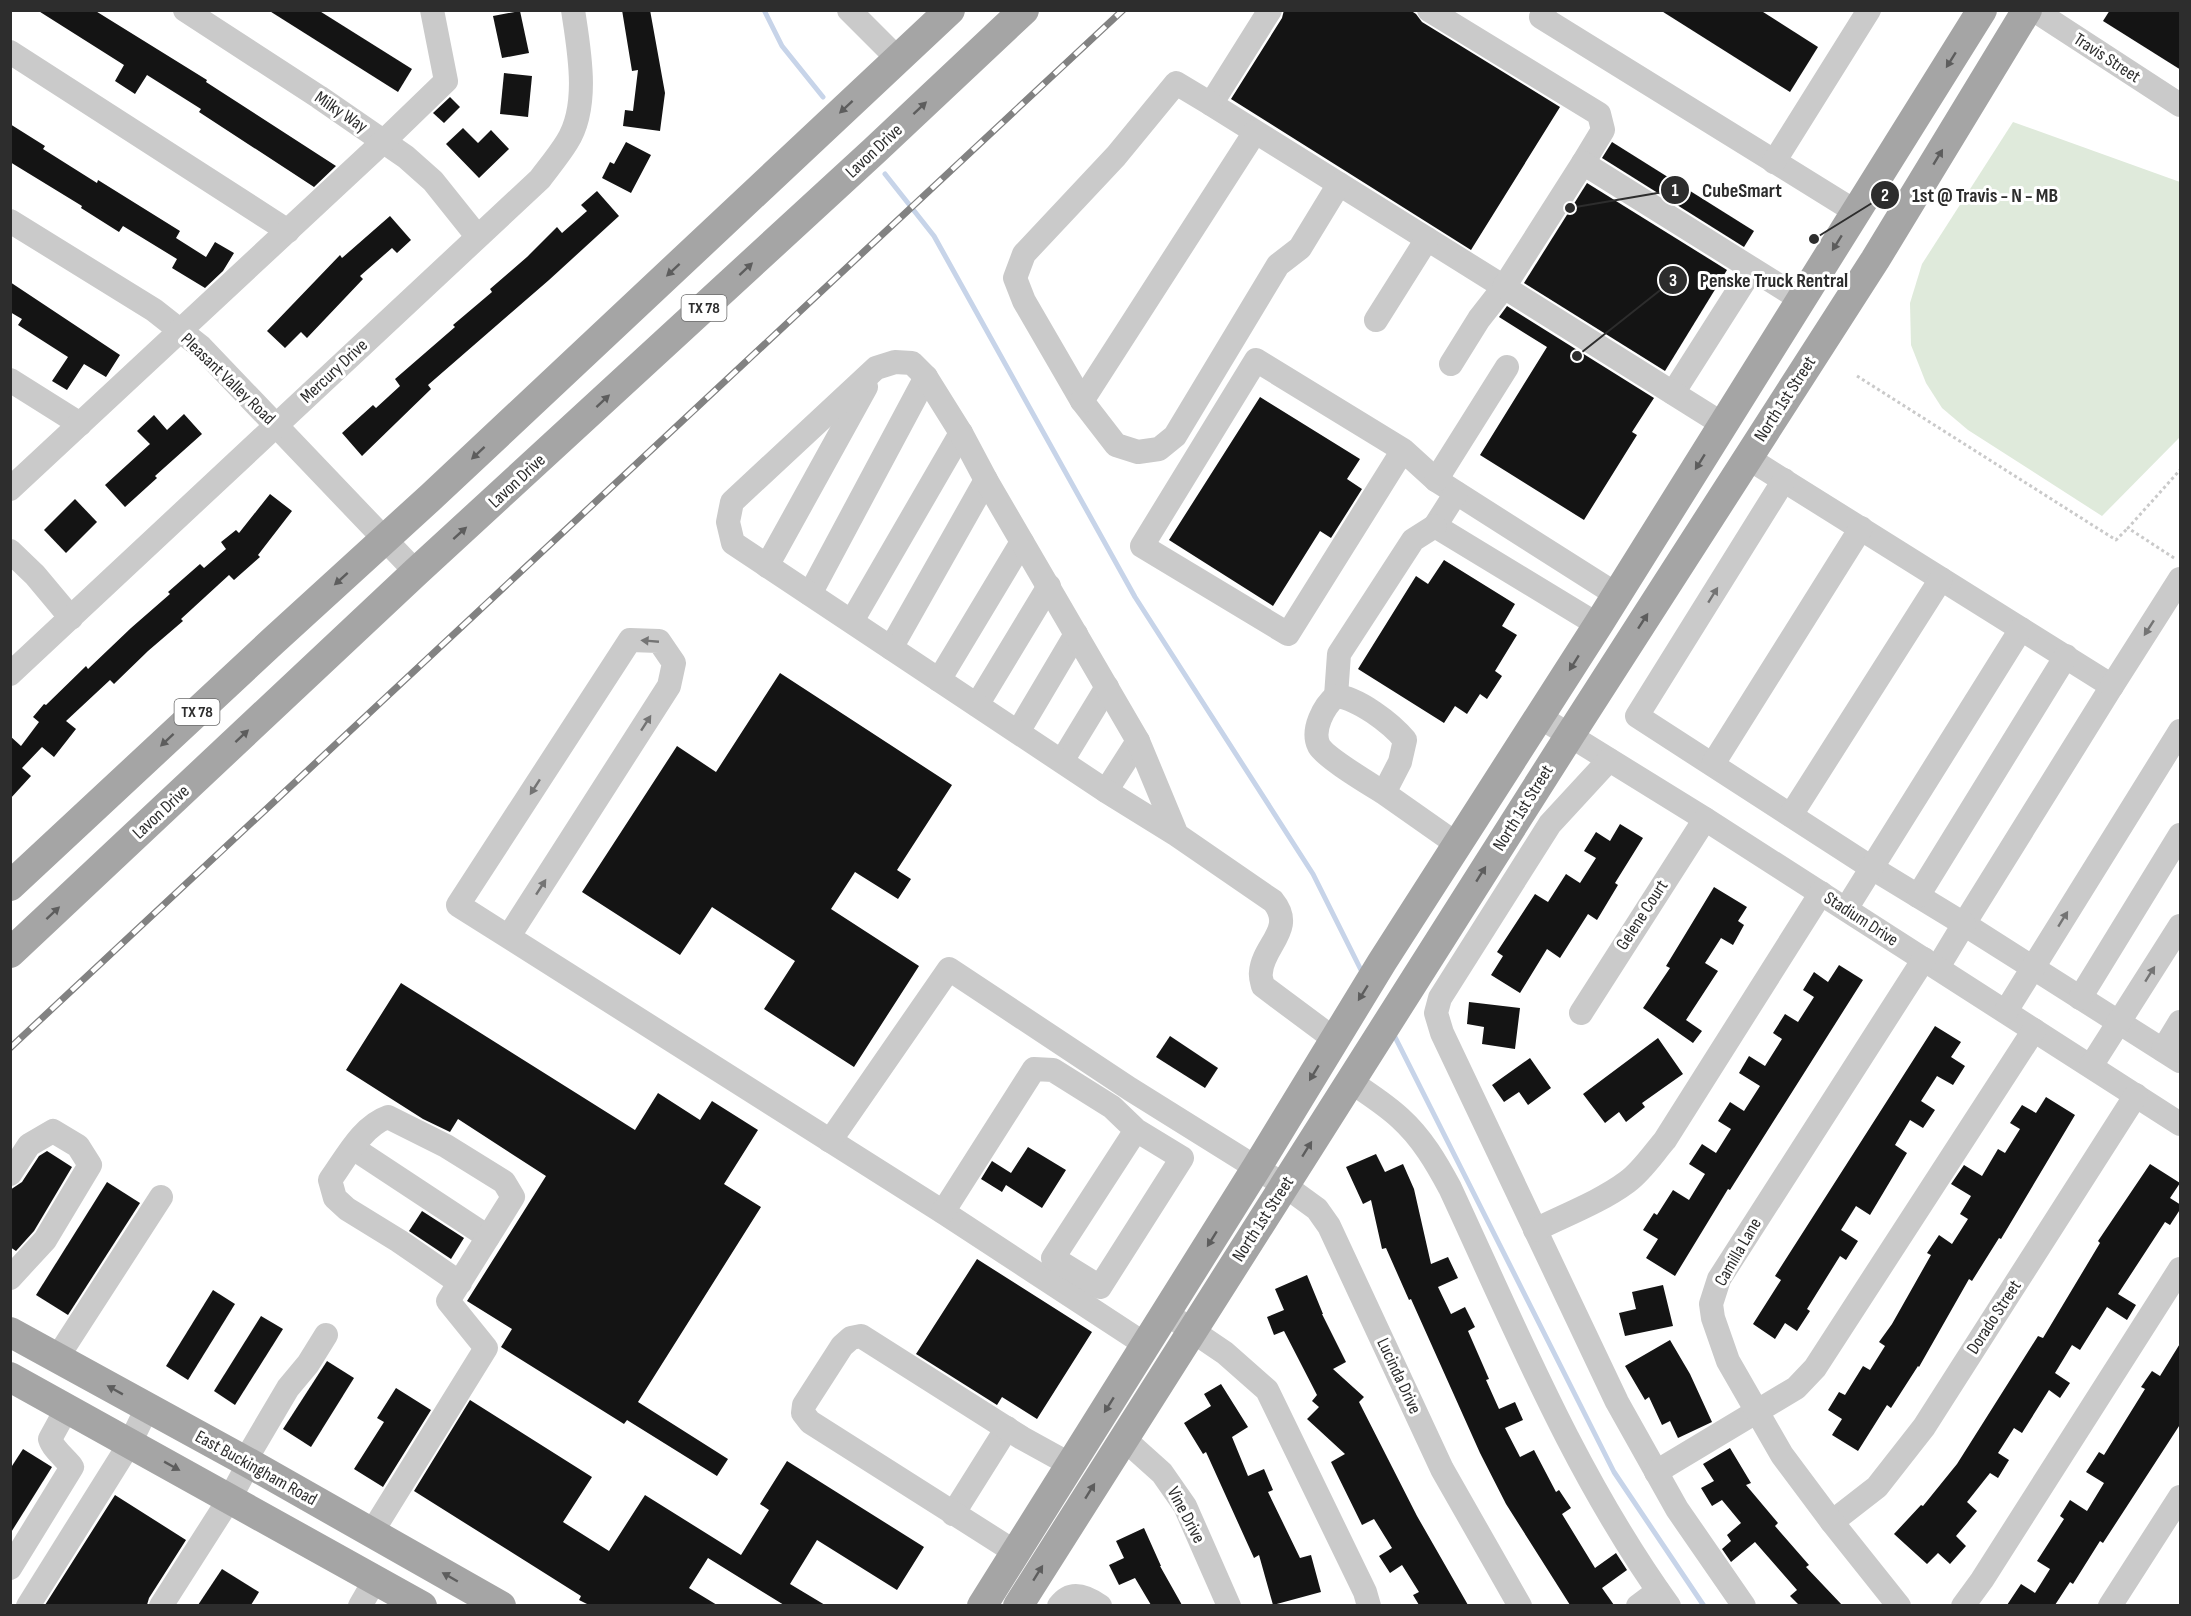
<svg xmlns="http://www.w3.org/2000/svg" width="2191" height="1616" viewBox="0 0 2191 1616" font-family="'Sofia Sans Condensed',sans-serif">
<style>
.green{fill:#dfeadb}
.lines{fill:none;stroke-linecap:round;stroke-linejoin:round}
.stream{stroke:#c7d4e9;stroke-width:5}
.building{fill:#141414}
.path{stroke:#cacaca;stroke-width:3;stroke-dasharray:3 3;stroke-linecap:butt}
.minor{stroke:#cacaca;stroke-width:24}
.major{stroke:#a5a5a5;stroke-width:30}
.rail-casing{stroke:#828282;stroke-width:7}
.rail{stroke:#fff;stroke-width:4.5;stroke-dasharray:14;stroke-linecap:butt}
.oneway{fill:#5d5d5d}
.oneway2{fill:#747474}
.labels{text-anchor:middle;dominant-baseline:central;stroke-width:6;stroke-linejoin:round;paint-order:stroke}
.shield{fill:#fff;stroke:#6c6c6c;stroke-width:1.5}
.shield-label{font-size:16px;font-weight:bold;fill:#2d2d2d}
.street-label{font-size:18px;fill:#2d2d2d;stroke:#fff}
.leader{fill:none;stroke:#2d2d2d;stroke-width:2}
.callout-dot{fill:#2d2d2d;stroke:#fff;stroke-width:2}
.mark-label{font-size:18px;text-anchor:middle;font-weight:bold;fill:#fff}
.callout-label{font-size:20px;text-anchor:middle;font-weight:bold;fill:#2d2d2d;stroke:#fff;stroke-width:6;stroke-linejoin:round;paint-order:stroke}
</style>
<rect width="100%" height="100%" fill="#fff"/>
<path class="green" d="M2013,122L2180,182V437L2102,516L1968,430L1942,408L1926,383L1911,345L1910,303L1922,264Z"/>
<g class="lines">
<g class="stream">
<path d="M764,10L782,46L823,97"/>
<path d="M885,174L934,236L1135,597L1313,874L1363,974"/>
<path d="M1393,1033L1614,1472L1704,1606"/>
</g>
</g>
<g class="building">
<path d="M37,10H94L207,80L206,82L336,166L314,187L199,112L201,109L147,75L135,94L115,81L124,65Z"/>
<path d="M268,10H318L412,69L398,92Z"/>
<path d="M622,10H650L665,93L660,131L623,126L625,110L633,111L638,70L632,71Z"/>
<path d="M1284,10H1410L1416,14L1422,22L1560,107L1471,250L1231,99L1282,18Z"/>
<path d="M1660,10H1760L1818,47L1790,92Z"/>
<path d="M2110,10H2181V70L2103,21Z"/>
<path d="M520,11L529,53L502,58L493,16Z"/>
<path d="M504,73L532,76L528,117L500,114Z"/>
<path d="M450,97L460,107L444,123L433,113Z"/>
<path d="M10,124L45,146L43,149L97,183L98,180L180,231L176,238L206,257L215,242L234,253L223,271L205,288L172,268L177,259L123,226L119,232L81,208L82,206L10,162Z"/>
<path d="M463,128L478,143L491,130L509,149L479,178L446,144Z"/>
<path d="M626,142L651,155L631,193L602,178L610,162L614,164Z"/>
<path d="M1612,142L1754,231L1744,247L1602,158Z"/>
<path d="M1587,183L1727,270L1665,371L1524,283Z"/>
<path d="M597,191L619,216L549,280L428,385L431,389L362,456L342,433L373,405L376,408L400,386L395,379L455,327L453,325L492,292L490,289L527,257L557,227L562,233L587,211L581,205Z"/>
<path d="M390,216L411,240L397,253L392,248L360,276L363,279L307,338L301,332L285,348L267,331L340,255L342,258Z"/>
<path d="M10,282L120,355L106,377L84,364L67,390L52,381L68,357L18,325L22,319L10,312Z"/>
<path d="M1507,306L1654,398L1632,432L1637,435L1584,520L1480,455L1547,347L1499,317Z"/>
<path d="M1260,397L1360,459L1347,479L1362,489L1331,538L1320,531L1273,606L1169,540Z"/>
<path d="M184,414L202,434L155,476L157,478L125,507L105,485L150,444L137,431L154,415L167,430Z"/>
<path d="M270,494L292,511L258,555L260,557L234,580L229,575L181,619L183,621L148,651L114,684L110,680L66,721L76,729L54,757L42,747L22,768L31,776L10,799V736L21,746L39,722L33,717L44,704L46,705L86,666L88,669L131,628L170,594L168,592L200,564L204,568L226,549L221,542L236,530L239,533Z"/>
<path d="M75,499L97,522L66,553L44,530Z"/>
<path d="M1444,560L1515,604L1502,626L1517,635L1495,671L1502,676L1487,699L1480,694L1467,714L1455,706L1444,723L1358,669L1416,576L1428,584Z"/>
<path d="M780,673L952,785L897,870L911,879L898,899L855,872L831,909L919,966L854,1067L764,1009L795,961L712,907L680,955L582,892L677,746L716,772Z"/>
<path d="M1620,824L1643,838L1615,883L1618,885L1597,920L1588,914L1560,958L1547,949L1520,993L1491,975L1503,956L1497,952L1535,894L1548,902L1566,874L1580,883L1596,858L1584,851L1596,832L1610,841Z"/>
<path d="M1714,887L1747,907L1738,921L1744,925L1733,945L1721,938L1705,963L1718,971L1686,1020L1702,1031L1693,1043L1643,1008L1670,968L1666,966Z"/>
<path d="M1839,965L1863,980L1730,1190L1728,1189L1675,1276L1646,1258L1658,1239L1643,1230L1654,1213L1657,1215L1673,1190L1689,1200L1705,1174L1689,1164L1702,1144L1716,1153L1731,1129L1718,1121L1730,1102L1744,1111L1760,1086L1739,1073L1749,1056L1765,1066L1782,1039L1773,1033L1785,1014L1798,1022L1814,997L1803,990L1814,972L1828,982Z"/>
<path d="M401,983L635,1130L658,1093L700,1120L712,1101L758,1130L724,1184L761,1207L638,1402L728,1459L717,1476L627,1420L624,1424L501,1347L512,1329L467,1301L546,1176L458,1119L450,1132L423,1119L346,1070Z"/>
<path d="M1469,1002L1520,1008L1515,1049L1482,1044L1484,1027L1467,1024Z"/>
<path d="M1935,1026L1961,1042L1951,1057L1965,1066L1953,1085L1937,1076L1921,1101L1935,1110L1923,1128L1910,1120L1895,1145L1907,1153L1870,1215L1856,1206L1841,1230L1858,1241L1846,1260L1840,1256L1807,1309L1810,1311L1797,1331L1785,1323L1775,1339L1753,1324L1781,1280L1775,1276Z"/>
<path d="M1170,1036L1218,1068L1205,1088L1156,1057Z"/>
<path d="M1658,1038L1683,1074L1642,1103L1645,1107L1626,1122L1619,1112L1605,1123L1583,1094Z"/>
<path d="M1530,1058L1551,1088L1528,1105L1519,1092L1504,1102L1492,1085Z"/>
<path d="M2046,1097L2075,1115L2001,1239L1999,1238L1972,1281L1969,1279L1919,1367L1918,1366L1891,1408L1887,1405L1858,1451L1832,1435L1842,1419L1828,1410L1839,1392L1845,1395L1863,1366L1870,1370L1885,1346L1879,1342L1892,1324L1931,1255L1927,1253L1939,1235L1952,1244L1968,1219L1960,1214L1971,1196L1951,1184L1964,1165L1982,1176L1998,1149L2005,1153L2020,1129L2010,1123L2022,1105L2036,1113Z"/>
<path d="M1028,1147L1066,1170L1042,1208L1006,1185L1002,1192L981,1179L992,1161L1011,1173Z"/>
<path d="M47,1151L72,1167L34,1231L16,1251L10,1247V1190L22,1182L39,1156Z"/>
<path d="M1376,1154L1385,1172L1403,1164L1414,1189L1431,1264L1448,1257L1458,1278L1438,1287L1451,1314L1465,1307L1475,1327L1468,1331L1489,1379L1486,1380L1499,1409L1515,1402L1523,1420L1505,1428L1520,1457L1534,1450L1556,1492L1559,1490L1571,1508L1562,1514L1595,1568L1616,1553L1627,1570L1602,1588L1614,1605H1570L1506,1504L1480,1453L1411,1299L1409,1300L1386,1248L1382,1249L1371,1200L1363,1204L1346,1167Z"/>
<path d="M2150,1164L2180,1183L2170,1198L2181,1205V1208L2170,1225L2165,1222L2118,1294L2136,1305L2127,1320L2107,1307L2080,1350L2072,1345L2055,1373L2070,1383L2060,1398L2049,1390L2022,1433L2014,1428L1998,1453L2009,1460L1998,1478L1990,1473L1967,1502L1977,1511L1956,1536L1966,1546L1950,1564L1938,1553L1927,1564L1894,1534L1921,1505L1923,1506L1957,1464L2038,1336L2043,1338L2100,1243L2098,1241Z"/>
<path d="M107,1182L140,1203L68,1315L36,1295Z"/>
<path d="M422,1211L464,1238L451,1259L409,1231Z"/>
<path d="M977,1259L1092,1332L1037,1419L1002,1397L997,1405L916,1354Z"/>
<path d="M1307,1275L1323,1314H1322L1346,1362L1333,1369L1364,1397L1359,1402L1417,1516L1468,1605H1419L1413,1595L1419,1592L1402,1565L1390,1573L1379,1556L1392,1548L1374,1519L1362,1525L1331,1462L1345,1454L1307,1419L1319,1407L1312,1401L1317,1395L1284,1331L1274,1335L1267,1317L1284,1310L1275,1289Z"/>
<path d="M1663,1285L1673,1326L1625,1336L1619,1313L1636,1309L1632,1292Z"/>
<path d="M213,1290L235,1304L188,1380L166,1366Z"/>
<path d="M261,1316L283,1329L235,1405L214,1391Z"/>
<path d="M1670,1340L1690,1374L1712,1422L1678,1438L1670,1421L1662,1425L1649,1397L1645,1400L1625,1366Z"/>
<path d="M2181,1342V1423L2131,1500L2103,1543L2100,1541L2073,1584L2070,1582L2055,1605H2007L2021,1584L2035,1593L2050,1569L2037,1561L2064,1519L2060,1516L2070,1500L2087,1511L2104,1483L2086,1472L2099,1452L2104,1455L2145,1389L2141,1387L2152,1371L2160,1376Z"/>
<path d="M327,1361L354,1378L311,1447L283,1429Z"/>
<path d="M1221,1384L1248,1427L1232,1437L1248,1476L1264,1469L1273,1490L1268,1492L1300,1558L1311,1555L1321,1592L1273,1605L1259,1555L1254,1558L1206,1452L1203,1454L1184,1423L1211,1406L1204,1394Z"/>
<path d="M396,1388L431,1410L383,1487L354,1469L384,1422L377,1418Z"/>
<path d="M470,1400L592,1477L563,1522L609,1551L645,1495L741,1555L769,1510L760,1504L787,1461L924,1547L897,1590L817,1540L790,1584L825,1605H784L708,1558L689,1588L717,1605H589L579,1600L581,1596L414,1491Z"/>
<path d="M1730,1448L1751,1483L1746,1485L1778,1523L1775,1526L1809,1565L1806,1567L1842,1605H1799L1790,1596L1797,1590L1755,1542L1731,1562L1722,1549L1731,1541L1727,1535L1741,1523L1722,1500L1712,1506L1701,1488L1714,1481L1703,1464Z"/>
<path d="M23,1449L52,1467L10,1534V1469Z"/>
<path d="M115,1495L186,1540L149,1598L147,1605H45Z"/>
<path d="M1144,1528L1161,1566H1160L1182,1605H1151L1135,1578L1119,1585L1109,1565L1124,1558L1116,1541Z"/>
<path d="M222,1569L259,1592L251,1605H198Z"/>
</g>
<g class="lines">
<g class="path">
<path d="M1857,376L2116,540L2128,528"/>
<path d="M2174,558L2128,528L2180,470"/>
</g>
<g class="minor">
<path d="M185,10L319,97L406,157L433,181L477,236"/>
<path d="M849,10L898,59"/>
<path d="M1270,10L1211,104L1504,287L1479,319L1451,364"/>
<path d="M1429,10L1599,114L1603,130L1583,163"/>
<path d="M1545,10L1541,17L1856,212"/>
<path d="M2034,10L2180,105"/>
<path d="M10,52L288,231"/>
<path d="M1211,104L1176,83L1116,156L1024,254L1015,278L1024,301L1082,401L1116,445L1138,452L1159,449L1175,436L1278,265L1300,248L1339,184"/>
<path d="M1774,162L1869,10"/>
<path d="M10,221L154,310L201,347L416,572"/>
<path d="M1376,320L1427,239"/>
<path d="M10,380L80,424"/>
<path d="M1673,393L1752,269"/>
<path d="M1082,401L1255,132"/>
<path d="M1724,425L1504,287L1583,163L1802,300"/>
<path d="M1403,450L1288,634L1142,546L1256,360L1403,450L1436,480L1617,595"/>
<path d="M1748,458L2112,686L1964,924L2180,1061"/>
<path d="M1436,480L1507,367"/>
<path d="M1784,480L1637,716L1872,868L1964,924L1938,967"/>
<path d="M10,489L384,141L446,81L432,10"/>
<path d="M1456,493L1435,526L1598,625"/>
<path d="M10,551L35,575L71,618"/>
<path d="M767,566L866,387"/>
<path d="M810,594L926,377"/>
<path d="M852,621L961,433"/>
<path d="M891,648L986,480"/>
<path d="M10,674L540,179C549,167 559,155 567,142C590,106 579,50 573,10"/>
<path d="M939,680L1022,542"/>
<path d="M2112,686L2180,579"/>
<path d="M1336,696L1339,654L1413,540L1435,526"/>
<path d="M977,705L1049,586"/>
<path d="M1540,717L1705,819L2180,1124"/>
<path d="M1018,732L1076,634"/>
<path d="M1609,760L1550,824L1440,998L1436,1013L1442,1033L1617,1402L1677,1509L1744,1606"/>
<path d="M1062,761L1107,687"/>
<path d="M1713,764L1861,528"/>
<path d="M1106,791L1138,741"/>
<path d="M1384,793C1370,784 1326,758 1319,746C1311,730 1324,706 1336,696C1358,698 1391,723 1405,740L1400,762L1384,793L1458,845"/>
<path d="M1791,815L1941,579"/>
<path d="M1177,835L1138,741L986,480L961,433L926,377L912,363L895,362L876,368L732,502L728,522L733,543L1106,791L1177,835L1273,901C1296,929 1263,945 1261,972C1260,976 1262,982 1263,986L1334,1039"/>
<path d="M1918,896L2066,656"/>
<path d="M1846,909L2021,629"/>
<path d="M509,936L669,686L674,663L659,641L630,640L458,905L943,1212L1146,1345"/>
<path d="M2080,998L2180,835"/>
<path d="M2006,1011L2180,731"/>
<path d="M1581,1013L1705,819"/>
<path d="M2163,1050L2180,1022"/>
<path d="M2091,1066L2180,926"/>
<path d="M1350,1081C1367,1093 1385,1104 1400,1118C1422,1138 1436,1162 1450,1188C1516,1330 1576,1477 1669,1606"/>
<path d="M830,1141L949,969L1130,1089L1284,1185L1317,1209L1329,1226L1442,1469L1520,1606"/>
<path d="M353,1148L488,1237"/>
<path d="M10,1174L29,1145L53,1131L78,1146L90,1165L45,1240L10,1278"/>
<path d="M943,1212L1034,1069L1053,1070L1112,1107L1136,1130L1053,1258L1100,1287L1182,1158L1136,1130"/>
<path d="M1535,1230C1565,1215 1600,1202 1627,1182C1642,1171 1653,1154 1665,1140L1821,893"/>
<path d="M1166,1313L1225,1353L1267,1390L1365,1592L1369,1606"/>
<path d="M57,1358L161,1197"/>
<path d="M1123,1438L1162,1473L1185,1506L1229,1606"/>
<path d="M245,1461L288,1388L308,1364L326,1335"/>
<path d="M1656,1472L1796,1388L1815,1368L2034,1030"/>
<path d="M953,1514L1007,1428"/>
<path d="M1832,1522L1877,1487L1924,1427L2136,1095"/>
<path d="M372,1532L486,1348L448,1301L513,1197L504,1182L446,1146L388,1117C362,1126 346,1158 330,1180L335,1198L347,1209L399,1241L460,1283"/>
<path d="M1015,1552L810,1422L803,1413L804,1405L842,1346L851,1338L861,1336L1022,1438L1071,1465"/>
<path d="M10,1568L72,1467C65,1458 53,1449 50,1439L67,1408"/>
<path d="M28,1606L130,1443L147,1408"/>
<path d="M161,1606L230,1498L249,1463"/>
<path d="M360,1606L375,1580"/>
<path d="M1059,1606C1071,1590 1086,1596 1100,1606"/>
<path d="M1638,1606L1658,1591"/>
<path d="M1899,1606L1832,1522L1782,1455L1728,1361L1713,1318L1711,1304L1719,1279L1924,959"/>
<path d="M1963,1606L1982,1580L2180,1269"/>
<path d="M2110,1606L2180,1497"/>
</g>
<g class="major">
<path d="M10,886L272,642L432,496L950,10"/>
<path d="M10,953L416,572L874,151L1024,10"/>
<path d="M10,1332L249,1463L501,1606"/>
<path d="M10,1377L422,1606"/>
<path d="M982,1606L1257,1167L1382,962L1598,625L1982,10"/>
<path d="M1018,1606L1570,735L1875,260L2027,10"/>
</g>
<g class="rail-casing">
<path id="rail" d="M10,1048L1123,10"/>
</g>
<use href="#rail" class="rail"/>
</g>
<defs><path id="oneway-solid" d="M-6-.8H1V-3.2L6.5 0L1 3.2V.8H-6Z" transform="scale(1.5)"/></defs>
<g class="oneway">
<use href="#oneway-solid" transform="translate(1951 60) rotate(122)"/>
<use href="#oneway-solid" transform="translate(846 107) rotate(137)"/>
<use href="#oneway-solid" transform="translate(920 108) rotate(-43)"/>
<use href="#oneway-solid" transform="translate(1938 157) rotate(-59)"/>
<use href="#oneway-solid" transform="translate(1837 243) rotate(122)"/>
<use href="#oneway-solid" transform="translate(746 269) rotate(-43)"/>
<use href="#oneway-solid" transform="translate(673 270) rotate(137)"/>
<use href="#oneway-solid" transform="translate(603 401) rotate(-43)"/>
<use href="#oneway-solid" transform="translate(478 453) rotate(137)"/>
<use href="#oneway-solid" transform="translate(1700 462) rotate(122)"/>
<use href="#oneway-solid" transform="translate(460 533) rotate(-42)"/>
<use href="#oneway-solid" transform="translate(341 579) rotate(138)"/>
<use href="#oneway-solid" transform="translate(1643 621) rotate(-57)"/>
<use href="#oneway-solid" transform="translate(1574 663) rotate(122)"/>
<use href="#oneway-solid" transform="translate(242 736) rotate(-43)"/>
<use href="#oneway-solid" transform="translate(167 740) rotate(137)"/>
<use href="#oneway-solid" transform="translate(1481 874) rotate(-58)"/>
<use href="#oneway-solid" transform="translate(53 913) rotate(-43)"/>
<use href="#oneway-solid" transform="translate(1363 993) rotate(122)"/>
<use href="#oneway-solid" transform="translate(1314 1073) rotate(121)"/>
<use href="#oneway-solid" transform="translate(1307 1149) rotate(-58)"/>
<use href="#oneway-solid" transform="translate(1212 1239) rotate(122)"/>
<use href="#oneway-solid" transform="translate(115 1390) rotate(-151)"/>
<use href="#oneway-solid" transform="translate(1109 1405) rotate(122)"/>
<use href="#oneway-solid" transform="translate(172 1466) rotate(29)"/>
<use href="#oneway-solid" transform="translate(1090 1491) rotate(-58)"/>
<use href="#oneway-solid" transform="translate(1038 1573) rotate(-58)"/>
<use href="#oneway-solid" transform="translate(450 1577) rotate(-150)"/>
</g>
<g class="oneway2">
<use href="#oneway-solid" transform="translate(1713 595) rotate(-58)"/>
<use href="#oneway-solid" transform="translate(2149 628) rotate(123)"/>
<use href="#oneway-solid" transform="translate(650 641) rotate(-175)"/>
<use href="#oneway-solid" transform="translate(646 723) rotate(-57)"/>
<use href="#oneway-solid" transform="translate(535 787) rotate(123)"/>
<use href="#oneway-solid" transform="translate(541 887) rotate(-57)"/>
<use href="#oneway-solid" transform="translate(2063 919) rotate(-58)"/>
<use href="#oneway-solid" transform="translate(2150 974) rotate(-58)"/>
</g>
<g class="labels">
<g class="shield">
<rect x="681.5" y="295" width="45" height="26" rx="4.5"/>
<rect x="174.5" y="699" width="45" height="26" rx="4.5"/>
</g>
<g class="shield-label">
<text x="704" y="308">TX 78</text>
<text x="197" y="712">TX 78</text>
</g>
<g class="street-label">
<text transform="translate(2107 58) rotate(33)">Travis Street</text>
<text transform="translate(341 112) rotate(34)">Milky Way</text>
<text transform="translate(874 151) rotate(-43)">Lavon Drive</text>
<text transform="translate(334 371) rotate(-43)">Mercury Drive</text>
<text transform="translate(228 379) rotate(44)">Pleasant Valley Road</text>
<text transform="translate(1785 399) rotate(-57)">North 1st Street</text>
<text transform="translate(517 481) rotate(-43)">Lavon Drive</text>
<text transform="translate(1523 808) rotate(-58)">North 1st Street</text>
<text transform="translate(161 812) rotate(-43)">Lavon Drive</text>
<text transform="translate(1642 915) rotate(-57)">Gelene Court</text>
<text transform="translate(1861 919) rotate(33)">Stadium Drive</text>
<text transform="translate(1263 1219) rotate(-57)">North 1st Street</text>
<text transform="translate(1738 1252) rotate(-60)">Camilla Lane</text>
<text transform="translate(1994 1317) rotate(-57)">Dorado Street</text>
<text transform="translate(1399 1376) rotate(65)">Lucinda Drive</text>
<text transform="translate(256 1468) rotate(29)">East Buckingham Road</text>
<text transform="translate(1186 1515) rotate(62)">Vine Drive</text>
</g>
</g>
<path class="leader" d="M1570 208L1675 190M1814 239L1885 195M1577 356L1673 280"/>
<g class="callout-dot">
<circle cx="1570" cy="208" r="6"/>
<circle cx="1814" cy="239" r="6"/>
<circle cx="1577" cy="356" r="6"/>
<circle cx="1675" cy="190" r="15"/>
<circle cx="1885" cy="195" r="15"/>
<circle cx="1673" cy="280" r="15"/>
</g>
<g class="mark-label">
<text x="1675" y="196">1</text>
<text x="1885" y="201">2</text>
<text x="1673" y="286">3</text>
</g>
<g class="callout-label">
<text x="1742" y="197">CubeSmart</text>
<text x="1985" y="202">1st @ Travis - N - MB</text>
<text x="1774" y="287">Penske Truck Rentral</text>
</g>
<rect width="2191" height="1616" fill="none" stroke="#2d2d2d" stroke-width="24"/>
</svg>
